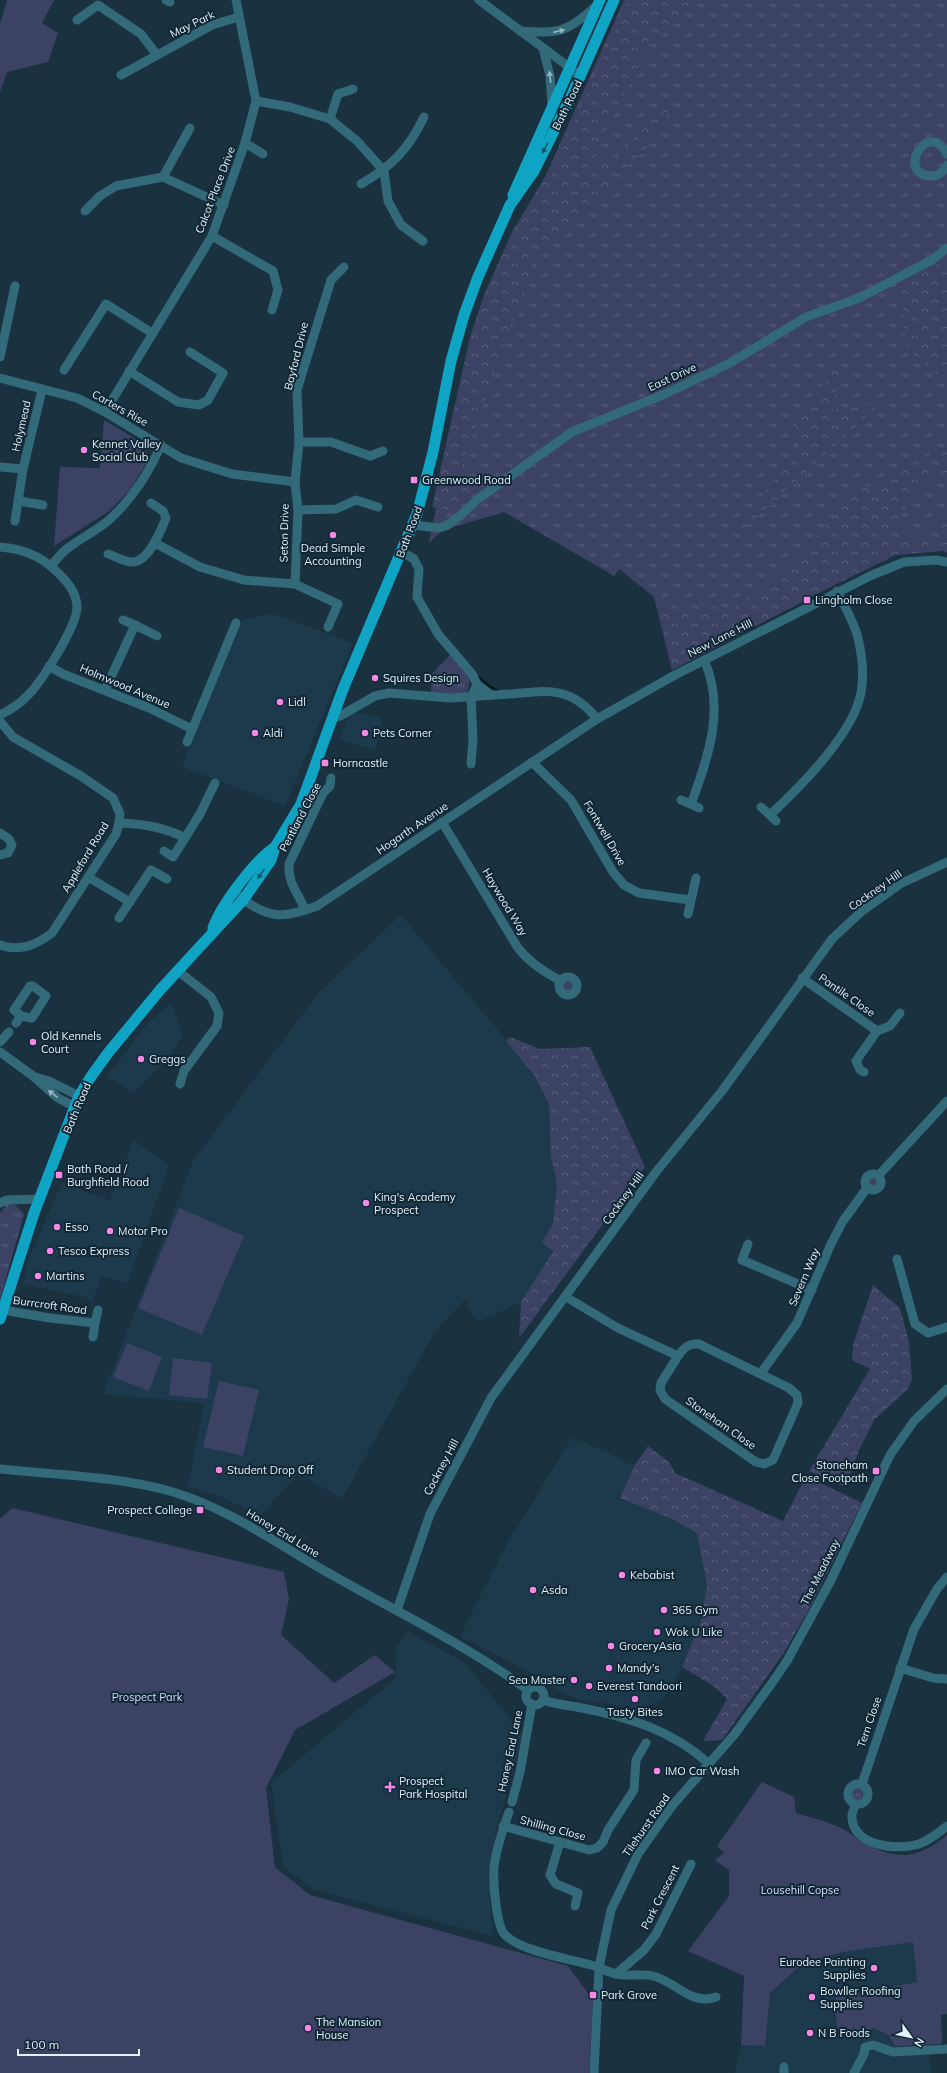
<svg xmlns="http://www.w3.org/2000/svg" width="947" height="2073" viewBox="0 0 947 2073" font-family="Mulish,sans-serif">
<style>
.built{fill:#1d3a4d}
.grass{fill:url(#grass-tufts)}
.forest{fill:url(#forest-crowns)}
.green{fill:#3c4263}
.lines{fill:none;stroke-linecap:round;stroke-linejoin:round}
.stream{stroke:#021a1b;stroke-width:2.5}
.minor{stroke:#336a79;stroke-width:9}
.major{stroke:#0fa4c4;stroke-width:11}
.oneway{fill:#94b4c0}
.oneway2{fill:#10596e}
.poi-dot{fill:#f987e8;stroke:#102735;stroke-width:1.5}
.labels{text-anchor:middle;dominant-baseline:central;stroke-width:4;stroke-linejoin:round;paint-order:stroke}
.street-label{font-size:11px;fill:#e3f1fa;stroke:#102735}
.poi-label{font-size:11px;fill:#e3f1fa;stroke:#102735;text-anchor:start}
.park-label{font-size:11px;fill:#d6dcfc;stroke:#102735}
</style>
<defs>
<pattern id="grass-tufts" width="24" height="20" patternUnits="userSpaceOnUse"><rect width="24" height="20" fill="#3c4263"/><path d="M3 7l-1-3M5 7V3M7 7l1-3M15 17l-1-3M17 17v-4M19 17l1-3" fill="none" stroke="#585e7a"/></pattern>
<pattern id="forest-crowns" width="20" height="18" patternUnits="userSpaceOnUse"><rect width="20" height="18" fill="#3c4263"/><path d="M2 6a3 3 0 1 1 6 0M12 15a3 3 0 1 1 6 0" fill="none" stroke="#585e7a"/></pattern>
</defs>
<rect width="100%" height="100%" fill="#1a313f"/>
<g class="built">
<path d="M272,613L353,643L285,806L182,767L241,621Z"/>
<path d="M349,712L382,717L376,750L339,740Z"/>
<path d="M401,915L525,1062L534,1075L549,1104L551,1158L557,1183L553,1223L542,1242L553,1251L521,1302L478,1322L468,1307L467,1297L434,1333L342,1499L299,1473L260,1516L219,1496L188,1486L204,1403L103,1394L193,1161L319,992Z"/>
<path d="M171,1003L182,1034L177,1045L161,1065L133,1093L107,1076L148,1023Z"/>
<path d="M134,1140L169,1165L127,1284L66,1264L102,1276L92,1301L84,1297L23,1284L29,1259L62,1182L109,1201Z"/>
<path d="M572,1437L635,1465L621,1498L670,1518L697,1533L707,1585L701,1621L682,1667L666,1695L641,1712L623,1706L581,1700L563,1693L536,1676L460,1636L507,1544Z"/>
<path d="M408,1631L465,1663L523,1735L497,1827L490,1901L493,1936L314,1890L283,1866L271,1783L396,1678V1648Z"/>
<path d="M913,1942L917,1982L854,1994L847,1985L859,2035L874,2028L888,2035L895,2046L929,2045L931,2073H735L741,2045L765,2046L770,1993L803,1962L843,1952Z"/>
</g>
<g class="grass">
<path d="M624,0H947V552L943,550L897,552L672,670L654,597L619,569L614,576L504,512L443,530L429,543L467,352Z"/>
<path d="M451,654L470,679L467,694L431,692L432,674Z"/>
<circle cx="568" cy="986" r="5.5"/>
<circle cx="873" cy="1183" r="5.5"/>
<path d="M8,1203H13L24,1214L0,1300V1213Z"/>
<circle cx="858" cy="1794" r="5.5"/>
</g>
<g class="forest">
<path d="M629,0H693L649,45L587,169L614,160L683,86L647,148L538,252L511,324L459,475L473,494L456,512L432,507L470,337L484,295L512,232L563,147Z"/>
<path d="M947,258V380H944L906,347L901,287Z"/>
<path d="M836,365L843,374L828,410L881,403L730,542L798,446L786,440Z"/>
<path d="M947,449V475L930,479L908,504L897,524L915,538L947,518V553L943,551L896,555L753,625L672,670L657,598L731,609L802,557L844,499L934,452Z"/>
<path d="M510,1037L540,1049L590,1047L645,1167L519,1338L521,1302L553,1251L542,1242L553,1223L557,1183L551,1158L549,1104L534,1075L506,1041Z"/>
<path d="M873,1285L900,1308L909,1342L912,1380L907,1390L875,1419L859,1450L846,1487L809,1471L870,1369L852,1360L853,1345Z"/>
<path d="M648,1446L670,1463L675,1473L783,1521L806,1476L862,1503L807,1613L783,1654L722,1740L703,1741L727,1699L715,1687L682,1667L701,1621L707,1585L697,1533L670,1518L620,1498L635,1465Z"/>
</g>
<g class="green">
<path d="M7,0H54L42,23L58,33L48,62L7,72L0,92V24Z"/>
<path d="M104,420L144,444L149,459L130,490L108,512L54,546L60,467L100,468Z"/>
<path d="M179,1208L244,1236L202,1335L138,1308Z"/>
<path d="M127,1343L162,1357L149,1391L113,1377Z"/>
<path d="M173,1358L212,1363L207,1399L169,1395Z"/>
<path d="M219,1381L259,1390L243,1456L203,1447Z"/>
<path d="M12,1508L284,1572L289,1599L281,1635L334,1683L375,1655L395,1672L295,1730L266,1788L275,1867L310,1895L568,1966L593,2000L589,2073H0V1519Z"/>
<path d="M762,1782L794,1797L796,1813C811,1818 835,1823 848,1832C852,1834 856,1839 860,1841C895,1860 916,1861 947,1835V2014L941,2015L942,2044L895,2046L888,2035L874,2028L859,2035L847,2037L837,2028C836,2009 830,1997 847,1985L854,1994L917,1982L913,1942L843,1952L803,1963L770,1993L765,2046L741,2045L744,1976L688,1951L729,1896V1870L715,1860L724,1853L717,1846Z"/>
</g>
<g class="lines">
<path class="stream" d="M478,677L489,686L498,691"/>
<g class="minor">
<path d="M166,0L170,2"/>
<path d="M479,0L581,76"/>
<path d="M77,20L98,5L141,34L157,55"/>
<path d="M520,31C561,34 567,32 597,5"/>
<path d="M543,48L550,76L552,106"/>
<path d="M121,75L212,25L239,17"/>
<path d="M256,101L290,107L330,119L357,141L384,171L388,201L401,225L423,241"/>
<path d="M330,119L338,94L353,89"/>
<path d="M245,143L263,154"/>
<path d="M947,154C929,118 895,173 930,176C938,177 943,172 947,165"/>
<path d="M163,177L190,128"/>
<path d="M361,184C392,166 408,150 424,117"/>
<path d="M85,211L100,196L116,186L163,177L224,205"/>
<path d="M212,236L273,271L278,290L272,310"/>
<path d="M0,357L15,286"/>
<path d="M64,370L106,304L152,333"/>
<path d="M129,371L178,402L199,405L208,400L223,373L190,352"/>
<path d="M0,378L77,398L105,412L181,458L232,474L295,482"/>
<path d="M105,412L212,236L245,143L256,101L236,0"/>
<path d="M299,442H331L370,456L383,451"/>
<path d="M0,467L23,469"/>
<path d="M19,501L43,505"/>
<path d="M298,510L336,509L356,500L378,507"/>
<path d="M15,521L23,469L42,390"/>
<path d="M413,525L438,528L446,526L461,515L478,499L572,432L665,394L730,363L806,317L859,298L932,260L947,248"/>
<path d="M155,543L200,567L244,580L295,584L338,604L328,627"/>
<path d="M0,547C22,549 39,555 55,570C66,580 76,591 77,606C78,625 40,685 25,698C18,706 9,710 0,715"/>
<path d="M402,552L414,559L419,569L417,597L438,634L472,674L477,684L491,695"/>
<path d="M108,554C115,556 125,562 132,562C149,562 161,530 166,518L163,511L151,503"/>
<path d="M51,566C56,560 61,553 68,548C81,538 96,531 109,520C132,499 149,473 161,445"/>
<path d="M295,584L298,510L295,482L299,442L297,390L331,280L344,267"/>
<path d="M123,620L135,625"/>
<path d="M49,666L63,674L149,708L192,729"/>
<path d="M105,690L135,625L157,636"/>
<path d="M512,694C549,690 572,687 597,719"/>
<path d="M333,717L340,716L375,696L389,693L451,698L509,694"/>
<path d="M0,721L13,737L81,776L113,798L120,814L119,823L116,834L52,933C36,945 20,952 0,945"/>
<path d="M187,742L236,623"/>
<path d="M532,762L571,800L613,872L624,885L639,893L690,900"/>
<path d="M471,764L473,738L471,698L477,684"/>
<path d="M681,800L691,804"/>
<path d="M761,807L770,815"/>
<path d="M699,808L691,804C708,758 726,708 704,660"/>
<path d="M776,821L770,815C800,787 853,734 861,693C864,676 862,655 858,638C854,622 845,607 837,591"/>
<path d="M442,822L518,948C530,963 544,972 561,981"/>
<path d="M119,823C143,824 164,827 185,838"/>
<path d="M0,833L9,839L12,845L8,853L0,855"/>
<path d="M164,851L173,857L200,814L215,783"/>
<path d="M88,877L130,902"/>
<path d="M239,896C267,919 283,919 317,906L597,719L675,675L870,576L904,562L936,560L947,562"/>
<path d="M305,910C298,892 288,885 289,864L323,793L330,786L331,778"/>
<path d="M688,914L696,878"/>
<path d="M119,918L151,870L167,879"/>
<path d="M178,971L211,997L219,1013L217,1026L184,1071L180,1084"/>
<circle cx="568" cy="986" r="9"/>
<path d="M802,978L877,1031L890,1026L900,1013"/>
<path d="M16,1023L21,1016L14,1010L30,986H33L46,996L32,1018L21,1016"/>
<path d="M0,1042L9,1032"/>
<path d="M0,1052L33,1076L58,1098L75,1107"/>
<path d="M864,1072L860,1070L856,1061L877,1031"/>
<path d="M35,1077L49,1081L79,1096"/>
<circle cx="873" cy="1182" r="8"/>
<path d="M878,1176L947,1101"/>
<path d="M0,1203L7,1200L40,1199"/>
<path d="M748,1244L742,1260L812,1290"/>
<path d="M897,1259L915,1324L928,1333L947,1327"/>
<path d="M566,1297L618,1328L678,1356C684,1348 688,1343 699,1344L789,1388L797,1395L798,1403L773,1460L764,1464L756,1462L665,1399L660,1390L661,1383L678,1356"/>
<path d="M3,1310L50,1318L95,1323L93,1337"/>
<path d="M95,1323L98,1310"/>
<path d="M761,1373L797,1323L831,1244L843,1221L867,1188"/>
<path d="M0,1469C57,1475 117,1476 173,1492C229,1509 276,1543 325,1571C393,1610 465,1644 528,1690"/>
<path d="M397,1610L430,1514L491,1398L656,1172L722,1091L832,939L862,911L900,884L947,862"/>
<path d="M900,1668L933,1678L947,1679"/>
<circle cx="535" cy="1696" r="9"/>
<path d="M543,1700C556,1705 569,1705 582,1708C629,1717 673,1731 708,1763"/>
<circle cx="858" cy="1794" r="10"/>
<path d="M862,1784L914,1629L937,1589L947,1577"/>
<path d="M512,1802L520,1772L532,1704"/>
<path d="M856,1804C854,1808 851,1814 852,1818C854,1846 895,1850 915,1845C926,1843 938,1833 947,1826"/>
<path d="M509,1812C503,1829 496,1849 494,1867C493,1881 496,1926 505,1935C523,1952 567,1958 591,1965C599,1967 608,1972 616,1974C628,1977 641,1973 653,1976C675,1981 691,2006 716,1997"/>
<path d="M503,1826L589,1850L597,1848L603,1842L608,1830L634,1790L636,1760L646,1743"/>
<path d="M560,1842L550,1875L556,1884L578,1893L575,1906"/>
<path d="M616,1974L644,1950L656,1934L691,1864"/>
<path d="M784,2067V2073"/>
<path d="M594,2073L599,1967L611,1910L638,1854L672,1806L734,1735L772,1683L787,1661L831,1580L890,1455L914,1421L947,1389"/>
<path d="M854,2073L864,2054L865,2047L873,2045L893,2052L947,2049"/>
</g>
<g class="major">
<path d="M513,195L600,0"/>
<path d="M213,928C221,905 255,860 275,847"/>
<path d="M0,1319L34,1213L79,1096L90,1078L108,1053L160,990L243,900L271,860L275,847L301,804L343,689L417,514L433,452L451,361L464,315L478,277L510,205L534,171L570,99L614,0"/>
</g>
</g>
<defs><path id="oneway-solid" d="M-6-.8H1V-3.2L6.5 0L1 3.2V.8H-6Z"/></defs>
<g class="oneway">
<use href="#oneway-solid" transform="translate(559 31) rotate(-13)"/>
<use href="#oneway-solid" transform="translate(550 77) rotate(-97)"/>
<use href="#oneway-solid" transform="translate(53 1094) rotate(-143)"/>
</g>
<g class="oneway2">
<use href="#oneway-solid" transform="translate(545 148) rotate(118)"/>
<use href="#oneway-solid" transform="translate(261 874) rotate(126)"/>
</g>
<g class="poi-dot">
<circle cx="84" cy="450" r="4"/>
<rect x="410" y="476" width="8" height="8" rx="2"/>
<circle cx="333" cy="535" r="4"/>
<rect x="803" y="596" width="8" height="8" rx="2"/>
<circle cx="375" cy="678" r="4"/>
<circle cx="280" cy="702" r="4"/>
<circle cx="255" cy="733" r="4"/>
<circle cx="365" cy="733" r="4"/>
<rect x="321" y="759" width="8" height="8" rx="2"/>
<circle cx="33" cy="1042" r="4"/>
<circle cx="141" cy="1059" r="4"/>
<rect x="55" y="1171" width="8" height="8" rx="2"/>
<circle cx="366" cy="1203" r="4"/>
<circle cx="57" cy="1227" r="4"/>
<circle cx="110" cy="1231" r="4"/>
<circle cx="50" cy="1251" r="4"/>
<circle cx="38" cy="1276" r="4"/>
<circle cx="219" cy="1470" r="4"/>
<rect x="872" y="1467" width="8" height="8" rx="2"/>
<rect x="196" y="1506" width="8" height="8" rx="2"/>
<circle cx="622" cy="1575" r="4"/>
<circle cx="533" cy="1590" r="4"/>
<circle cx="664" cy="1610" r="4"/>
<circle cx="657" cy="1632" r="4"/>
<circle cx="611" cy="1646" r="4"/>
<circle cx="609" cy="1668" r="4"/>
<circle cx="574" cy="1680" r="4"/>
<circle cx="589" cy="1686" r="4"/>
<circle cx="635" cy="1699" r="4"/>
<circle cx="657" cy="1771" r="4"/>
<path d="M388 1781h4v4h4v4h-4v4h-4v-4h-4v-4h4z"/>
<circle cx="874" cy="1968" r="4"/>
<rect x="589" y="1991" width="8" height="8" rx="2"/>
<circle cx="812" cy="1997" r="4"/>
<circle cx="308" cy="2028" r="4"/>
<circle cx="810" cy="2033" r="4"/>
</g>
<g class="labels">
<g class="street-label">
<text transform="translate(192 24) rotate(-26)">May Park</text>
<text transform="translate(567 105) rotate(-64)">Bath Road</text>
<text transform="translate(215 190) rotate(-69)">Calcot Place Drive</text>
<text transform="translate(296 356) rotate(-76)">Bayford Drive</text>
<text transform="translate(672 377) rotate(-25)">East Drive</text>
<text transform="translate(120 408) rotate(29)">Carters Rise</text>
<text transform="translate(21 426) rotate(-77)">Holymead</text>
<text transform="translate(409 532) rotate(-69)">Bath Road</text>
<text transform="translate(284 533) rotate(-89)">Seton Drive</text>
<text transform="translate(720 638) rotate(-27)">New Lane Hill</text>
<text transform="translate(125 686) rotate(23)">Holmwood Avenue</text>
<text transform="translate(300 817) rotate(-62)">Pentland Close</text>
<text transform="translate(412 828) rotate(-34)">Hogarth Avenue</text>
<text transform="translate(605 833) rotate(60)">Fontwell Drive</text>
<text transform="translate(85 857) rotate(-59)">Appleford Road</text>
<text transform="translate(875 890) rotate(-35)">Cockney Hill</text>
<text transform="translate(505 902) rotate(59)">Haywood Way</text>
<text transform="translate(847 995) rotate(35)">Pantile Close</text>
<text transform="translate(77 1108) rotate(-67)">Bath Road</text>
<text transform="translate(623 1198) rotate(-54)">Cockney Hill</text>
<text transform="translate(804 1277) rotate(-67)">Severn Way</text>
<text transform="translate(50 1305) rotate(8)">Burrcroft Road</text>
<text transform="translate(721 1423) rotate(35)">Stoneham Close</text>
<text transform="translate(441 1467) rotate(-62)">Cockney Hill</text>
<text transform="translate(283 1533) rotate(31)">Honey End Lane</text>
<text transform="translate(820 1572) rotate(-63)">The Meadway</text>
<text transform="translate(869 1722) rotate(-71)">Tern Close</text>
<text transform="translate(510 1751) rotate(-78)">Honey End Lane</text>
<text transform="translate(646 1825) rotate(-55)">Tilehurst Road</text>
<text transform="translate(553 1828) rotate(15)">Shilling Close</text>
<text transform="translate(660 1897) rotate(-63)">Park Crescent</text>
</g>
<g class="poi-label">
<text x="92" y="444">Kennet Valley<tspan x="92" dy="13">Social Club</tspan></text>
<text x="422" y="480">Greenwood Road</text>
<text x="333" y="548" text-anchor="middle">Dead Simple<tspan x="333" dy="13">Accounting</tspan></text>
<text x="815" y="600">Lingholm Close</text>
<text x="383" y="678">Squires Design</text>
<text x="288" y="702">Lidl</text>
<text x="263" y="733">Aldi</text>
<text x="373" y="733">Pets Corner</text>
<text x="333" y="763">Horncastle</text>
<text x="41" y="1036">Old Kennels<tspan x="41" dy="13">Court</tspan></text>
<text x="149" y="1059">Greggs</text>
<text x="67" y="1169">Bath Road /<tspan x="67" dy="13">Burghfield Road</tspan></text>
<text x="374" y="1197">King's Academy<tspan x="374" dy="13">Prospect</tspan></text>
<text x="65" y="1227">Esso</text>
<text x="118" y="1231">Motor Pro</text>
<text x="58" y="1251">Tesco Express</text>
<text x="46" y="1276">Martins</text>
<text x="868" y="1465" text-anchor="end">Stoneham<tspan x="868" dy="13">Close Footpath</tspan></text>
<text x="227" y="1470">Student Drop Off</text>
<text x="192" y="1510" text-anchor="end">Prospect College</text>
<text x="630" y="1575">Kebabist</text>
<text x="541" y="1590">Asda</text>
<text x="672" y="1610">365 Gym</text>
<text x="665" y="1632">Wok U Like</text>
<text x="619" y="1646">GroceryAsia</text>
<text x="617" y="1668">Mandy’s</text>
<text x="566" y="1680" text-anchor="end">Sea Master</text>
<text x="597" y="1686">Everest Tandoori</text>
<text x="635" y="1712" text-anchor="middle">Tasty Bites</text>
<text x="665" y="1771">IMO Car Wash</text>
<text x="399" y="1781">Prospect<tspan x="399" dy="13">Park Hospital</tspan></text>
<text x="866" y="1962" text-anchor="end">Eurodee Painting<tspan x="866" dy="13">Supplies</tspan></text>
<text x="820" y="1991">Bowller Roofing<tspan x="820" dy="13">Supplies</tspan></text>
<text x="601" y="1995">Park Grove</text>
<text x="316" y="2022">The Mansion<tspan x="316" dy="13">House</tspan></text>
<text x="818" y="2033">N B Foods</text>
</g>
<g class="park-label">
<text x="147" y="1697">Prospect Park</text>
<text x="800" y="1890">Lousehill Copse</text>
</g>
</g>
<g transform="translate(911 2037) rotate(123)" stroke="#102735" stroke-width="3" paint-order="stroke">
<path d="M0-3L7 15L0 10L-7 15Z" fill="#e3f1fa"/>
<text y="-6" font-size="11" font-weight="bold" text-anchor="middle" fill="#e3f1fa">N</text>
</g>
<path d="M18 2049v6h121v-6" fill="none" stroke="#e3f1fa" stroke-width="2"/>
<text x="24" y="2049" font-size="12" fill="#e3f1fa" stroke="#102735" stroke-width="3" paint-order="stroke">100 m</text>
</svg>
